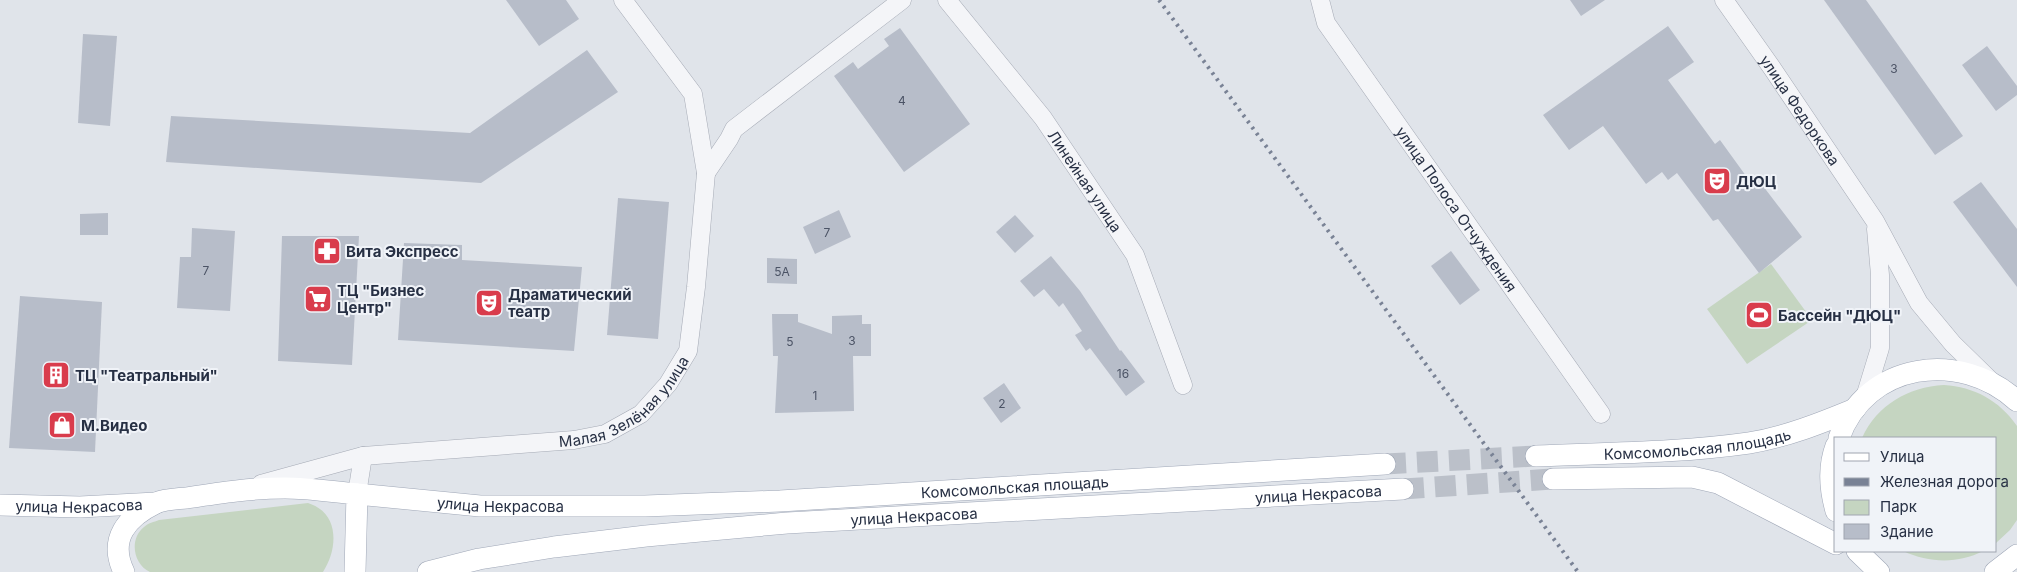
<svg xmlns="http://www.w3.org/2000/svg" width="2017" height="572" viewBox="0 0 2017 572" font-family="Inter,sans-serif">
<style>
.green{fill:#c5d5c1}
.building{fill:#b7bdc9}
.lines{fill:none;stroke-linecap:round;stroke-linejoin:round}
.major-tunnel{stroke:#bbc0c9;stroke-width:21;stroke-dasharray:21 11;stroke-linecap:butt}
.minor-casing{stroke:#a5aab5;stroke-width:19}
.major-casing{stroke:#9fa7b7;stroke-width:22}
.minor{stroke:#f4f5f8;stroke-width:18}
.major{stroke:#fff;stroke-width:21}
.rail{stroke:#798295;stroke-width:4;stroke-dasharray:2.5 5;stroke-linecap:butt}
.labels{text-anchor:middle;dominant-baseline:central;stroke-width:4;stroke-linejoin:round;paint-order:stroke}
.number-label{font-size:12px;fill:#4b5365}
.street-label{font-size:15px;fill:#273044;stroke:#f0f3f8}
.poi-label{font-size:15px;font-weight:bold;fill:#273044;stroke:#f0f3f8;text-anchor:start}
</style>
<rect width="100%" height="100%" fill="#e0e4ea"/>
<g class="green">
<path d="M1771,264L1812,320L1747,364L1707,309Z"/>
<path d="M1944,385C1974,387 1999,400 2017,426V520L2010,530L1996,543V438H1862C1877,405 1908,387 1944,385Z"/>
<path d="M308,503C340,513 338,549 323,572H150C133,564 129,539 144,527C148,523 154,522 159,520Z"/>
<path d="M1903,551H1983C1958,564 1929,563 1903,551Z"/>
</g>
<g class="building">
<path d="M506,0H566L579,19L539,46Z"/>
<path d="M1570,0H1605L1581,16Z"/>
<path d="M1824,0H1866L1963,136L1935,155Z"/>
<path d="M1668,26L1694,62L1668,80L1715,144L1720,140L1754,187L1760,182L1802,237L1759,273L1718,219L1713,221L1677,173L1668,180L1662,172L1646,184L1603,126L1569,150L1543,115Z"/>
<path d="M900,28L970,124L904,172L834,76L853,62L858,69L889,46L884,39Z"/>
<path d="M83,34L117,36L110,126L78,123Z"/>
<path d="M1987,46L2017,86V95L1996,111L1962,65Z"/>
<path d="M587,50L618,92L481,183L166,162L171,116L470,133Z"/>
<path d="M1981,182L2017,229V287L1953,202Z"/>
<path d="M618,198L669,202L658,339L607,335Z"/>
<path d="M839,210L851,237L815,254L803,227Z"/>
<path d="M108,213V235H80V214Z"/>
<path d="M1015,215L1034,236L1015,253L996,232Z"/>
<path d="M192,228L235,231L230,311L177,308L180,257H191Z"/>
<path d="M282,236H359L352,365L278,361Z"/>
<path d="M404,243L462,245V260L582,267L574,351L398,340Z"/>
<path d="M1451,251L1480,290L1460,305L1431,266Z"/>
<path d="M1051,256L1080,291L1120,351L1121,350L1145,382L1126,396L1090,348L1086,351L1075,335L1082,331L1063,303L1059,307L1044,289L1034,297L1020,281Z"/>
<path d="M767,258L797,259V284L767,283Z"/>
<path d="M20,296L102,302L95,452L9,448Z"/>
<path d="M772,314H798V322L832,334V316L862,315V324H871V356H853L854,411L775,413L778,356H773Z"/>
<path d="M1004,383L1021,408L1001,423L983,398Z"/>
</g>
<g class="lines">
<g class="major-tunnel">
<path d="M1385,464L1536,456"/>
<path d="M1403,489L1553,479"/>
</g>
<g class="minor-casing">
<g id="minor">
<path id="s1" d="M947,0L1043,118L1135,255L1183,385"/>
<path id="s2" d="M1320,0L1326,23L1601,414"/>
<path id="s3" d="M1724,0L1772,68L1875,221L1919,303L1953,344L1991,381"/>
<path d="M706,173L729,139L734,129L902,0"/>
<path d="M1865,397L1880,348V275L1876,229"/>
<path id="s4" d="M261,484L363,456L574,440L605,434L641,414L668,384L688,351L696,287L706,173L693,94L623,0"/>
<path d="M357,494L363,456"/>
</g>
</g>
<g class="major-casing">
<g id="major">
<path d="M1839,438C1866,362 1960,349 2017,401"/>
<path d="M1836,446C1828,467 1830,490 1836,511"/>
<path id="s5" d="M1536,456C1607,453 1679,453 1749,443C1786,437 1821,423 1855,409"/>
<path d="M1553,479L1692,477L1718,483L1836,544"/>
<path id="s6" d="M357,494L480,506H645L780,501L1385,464"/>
<path id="s7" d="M0,505L80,507L156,503"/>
<path d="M1857,551L1879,572"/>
<path d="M124,572C108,539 127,517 156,503C165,499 177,499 186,498C219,493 251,488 285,488C309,488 333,492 357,494L355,572"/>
<path id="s8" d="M428,572L479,559L554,547L646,536L787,523L1403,489"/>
<path d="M1995,572L2017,555"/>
</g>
</g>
<use href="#minor" class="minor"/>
<use href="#major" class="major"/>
<path class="rail" d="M1159,0L1578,572"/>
</g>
<defs>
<g id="theatre-square" transform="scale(1.4375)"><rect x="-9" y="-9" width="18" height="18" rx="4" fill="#d93c4c" stroke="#f0f3f8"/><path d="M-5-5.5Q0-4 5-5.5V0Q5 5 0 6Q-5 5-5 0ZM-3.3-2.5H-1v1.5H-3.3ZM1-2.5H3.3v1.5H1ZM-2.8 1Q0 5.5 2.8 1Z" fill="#fff"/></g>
<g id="pharmacy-square" transform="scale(1.4375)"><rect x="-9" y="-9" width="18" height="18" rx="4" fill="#d93c4c" stroke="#f0f3f8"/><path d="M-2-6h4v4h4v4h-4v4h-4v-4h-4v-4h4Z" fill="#fff"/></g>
<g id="supermarket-square" transform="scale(1.4375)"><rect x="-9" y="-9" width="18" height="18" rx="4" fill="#d93c4c" stroke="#f0f3f8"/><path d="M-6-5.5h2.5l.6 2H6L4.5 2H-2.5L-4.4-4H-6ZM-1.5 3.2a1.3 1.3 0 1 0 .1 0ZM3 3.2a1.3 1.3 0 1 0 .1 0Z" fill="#fff"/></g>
<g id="stadium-square" transform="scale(1.4375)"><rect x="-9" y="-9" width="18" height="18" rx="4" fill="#d93c4c" stroke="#f0f3f8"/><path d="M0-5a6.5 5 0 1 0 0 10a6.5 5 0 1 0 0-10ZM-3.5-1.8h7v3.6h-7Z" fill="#fff"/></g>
<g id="building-square" transform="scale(1.4375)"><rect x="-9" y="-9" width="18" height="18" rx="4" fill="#d93c4c" stroke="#f0f3f8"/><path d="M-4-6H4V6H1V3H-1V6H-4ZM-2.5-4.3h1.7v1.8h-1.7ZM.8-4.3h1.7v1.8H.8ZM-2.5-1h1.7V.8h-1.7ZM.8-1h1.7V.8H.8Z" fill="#fff"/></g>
<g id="shop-square" transform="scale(1.4375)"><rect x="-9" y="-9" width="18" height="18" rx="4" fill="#d93c4c" stroke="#f0f3f8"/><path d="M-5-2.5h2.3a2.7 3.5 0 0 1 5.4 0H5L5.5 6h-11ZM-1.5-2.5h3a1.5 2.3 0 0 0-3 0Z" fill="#fff"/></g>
</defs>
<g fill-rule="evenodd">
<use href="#theatre-square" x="1717" y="181"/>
<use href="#pharmacy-square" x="327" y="251"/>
<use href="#supermarket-square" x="318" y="299"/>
<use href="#theatre-square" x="489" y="303"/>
<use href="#stadium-square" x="1759" y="315"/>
<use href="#building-square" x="56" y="375"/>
<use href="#shop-square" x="62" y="425"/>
</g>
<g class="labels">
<g class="number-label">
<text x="1894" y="68">3</text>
<text x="902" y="100">4</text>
<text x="827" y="232">7</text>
<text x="206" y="270">7</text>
<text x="782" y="271">5А</text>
<text x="852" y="340">3</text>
<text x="790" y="341">5</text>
<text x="1123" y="373">16</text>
<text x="815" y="395">1</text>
<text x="1002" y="403">2</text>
</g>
<g class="street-label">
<text stroke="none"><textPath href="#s3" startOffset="134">улица Федоркова</textPath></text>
<text stroke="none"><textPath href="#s1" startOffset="228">Линейная улица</textPath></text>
<text stroke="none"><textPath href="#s2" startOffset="251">улица Полоса Отчуждения</textPath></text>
<text stroke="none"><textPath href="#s4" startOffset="382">Малая Зелёная улица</textPath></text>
<text stroke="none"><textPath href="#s5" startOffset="162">Комсомольская площадь</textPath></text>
<text stroke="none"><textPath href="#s6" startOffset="659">Комсомольская площадь</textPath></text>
<text stroke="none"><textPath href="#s8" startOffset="895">улица Некрасова</textPath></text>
<text stroke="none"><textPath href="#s7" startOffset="79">улица Некрасова</textPath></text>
<text stroke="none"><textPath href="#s6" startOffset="144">улица Некрасова</textPath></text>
<text stroke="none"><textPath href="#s8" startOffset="490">улица Некрасова</textPath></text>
</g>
<g class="poi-label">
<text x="1736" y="181">ДЮЦ</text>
<text x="346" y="251">Вита Экспресс</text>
<text x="337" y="290">ТЦ "Бизнес<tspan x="337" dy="17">Центр"</tspan></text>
<text x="508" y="294">Драматический<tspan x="508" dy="17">театр</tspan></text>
<text x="1778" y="315">Бассейн "ДЮЦ"</text>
<text x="75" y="375">ТЦ "Театральный"</text>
<text x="81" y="425">М.Видео</text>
</g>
</g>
<rect x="1834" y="437" width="162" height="115" fill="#f0f3f8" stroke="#a0a5b0"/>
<rect x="1844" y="453" width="25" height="8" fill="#ffffff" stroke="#a0a5b0"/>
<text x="1880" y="462" font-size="15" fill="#273044">Улица</text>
<rect x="1844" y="478" width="25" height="8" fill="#798295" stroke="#a0a5b0"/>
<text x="1880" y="487" font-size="15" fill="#273044">Железная дорога</text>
<rect x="1844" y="500" width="25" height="15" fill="#c5d5c1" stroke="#a0a5b0"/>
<text x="1880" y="512" font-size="15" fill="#273044">Парк</text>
<rect x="1844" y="524" width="25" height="15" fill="#b7bdc9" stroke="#a0a5b0"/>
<text x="1880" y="537" font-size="15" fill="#273044">Здание</text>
</svg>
